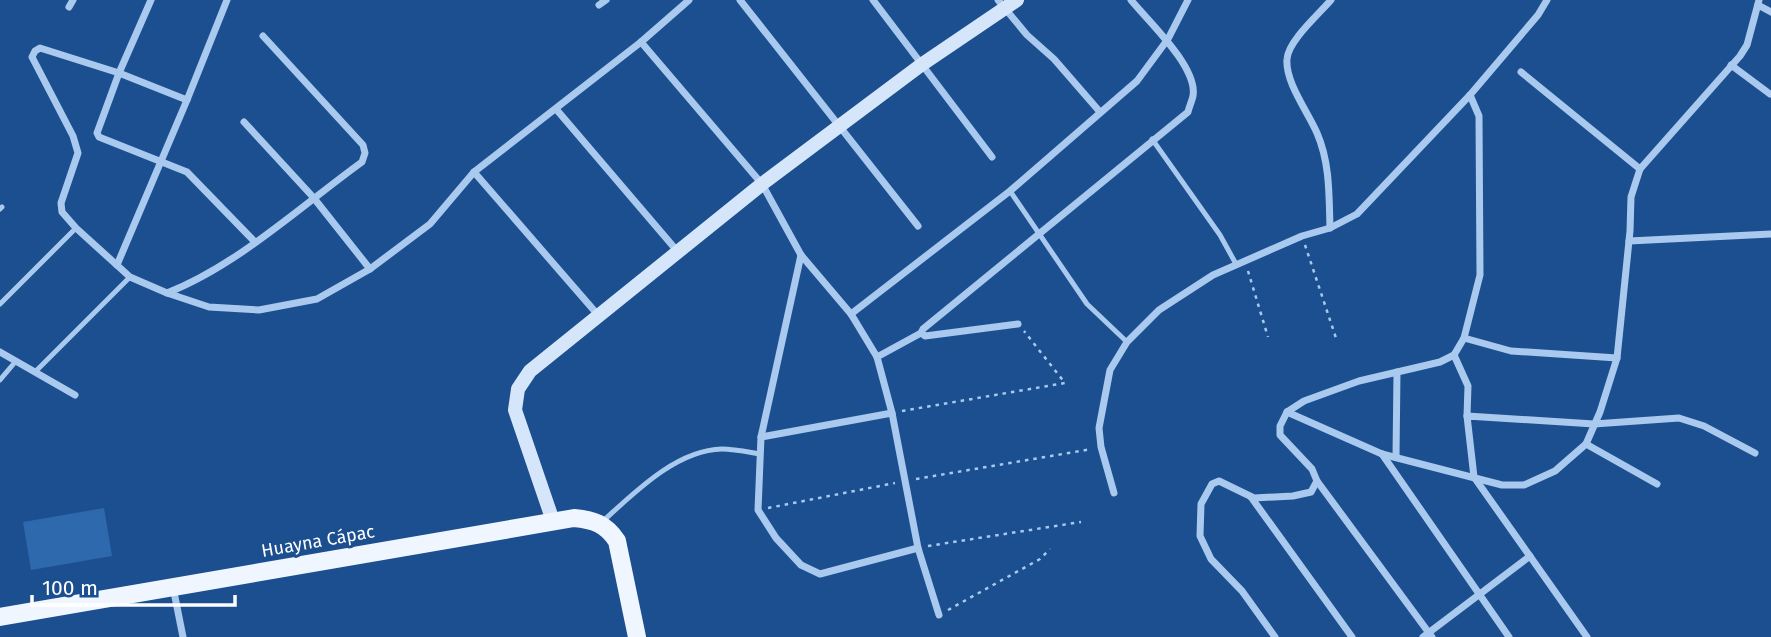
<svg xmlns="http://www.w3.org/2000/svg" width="1771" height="637" viewBox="0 0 1771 637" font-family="'Fira Sans',sans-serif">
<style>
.green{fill:#2e69ad}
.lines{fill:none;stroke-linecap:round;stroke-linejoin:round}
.path{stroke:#a9c9ee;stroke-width:2.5;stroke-dasharray:3.5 5;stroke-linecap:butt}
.lane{stroke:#a9c9ee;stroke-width:5}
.street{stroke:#a9c9ee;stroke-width:7}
.secondary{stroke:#d6e6fa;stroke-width:14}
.primary{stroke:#f0f6ff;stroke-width:18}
.labels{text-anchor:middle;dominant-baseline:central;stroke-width:6;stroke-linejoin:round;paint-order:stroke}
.street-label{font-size:18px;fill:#fff;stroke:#1b4f8f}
</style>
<rect width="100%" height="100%" fill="#1b4f8f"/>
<path class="green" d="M104,508L112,556L31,570L23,522Z"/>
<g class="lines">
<g class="path">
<path d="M1305,245L1336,338"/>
<path d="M1248,271L1268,337"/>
<path d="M902,411L1065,383L1024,331"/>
<path d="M916,479L1092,449"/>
<path d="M768,508L895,483"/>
<path d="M928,546L1081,522"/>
<path d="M948,610L1040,559L1050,549"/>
</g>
<g class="lane">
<path d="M1152,139L1220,235L1236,264"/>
<path d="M1010,191L1087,304L1127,342"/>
<path d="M0,209L2,207"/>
<path d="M0,304L76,228"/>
<path d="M35,372L130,277"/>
<path d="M0,380L16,361"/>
<path d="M602,522C634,493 676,450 722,449C734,449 748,452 760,454"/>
</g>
<g class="street">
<path d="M151,0L119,73L97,133L99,137L187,172L255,242"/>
<path d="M740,0L918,226"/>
<path d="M873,0L992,157"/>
<path d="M998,0L1027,35L1054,59L1100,112"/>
<path d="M599,5L606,0"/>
<path d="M1758,5L1771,12"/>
<path d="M69,7L73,0"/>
<path d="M641,42L762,184L801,255L851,314L877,357L892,413L918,548L939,615"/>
<path d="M1731,65L1770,94"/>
<path d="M1521,72L1640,169"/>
<path d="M187,100L119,73L40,48L35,51L32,57L73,136L78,153L61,203L62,212L76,228L130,277L167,293C238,265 301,206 362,162L365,153L363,145L263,36"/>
<path d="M556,109L678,252"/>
<path d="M244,122L313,197L370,269"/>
<path d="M474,172L598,315"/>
<path d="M1330,228C1329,195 1330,163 1317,133C1308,112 1285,82 1287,59C1288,41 1319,14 1331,0"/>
<path d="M1629,241L1771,234"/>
<path d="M801,255L761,437L758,510L776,538L801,565L820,574L918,548"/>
<path d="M117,265L187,100L227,0"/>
<path d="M167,293L209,307L259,310L317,299L370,269L430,224L474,172L641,42L689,0"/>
<path d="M851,314L1010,191L1137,81L1168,39L1188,0"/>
<path d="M1018,324L925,336L921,333L923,329L1188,112C1189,107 1192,101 1193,96C1198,67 1148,21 1131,0"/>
<path d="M1464,338L1511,351L1617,358"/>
<path d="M0,352L75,395"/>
<path d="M1454,355L1468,386L1467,416"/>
<path d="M877,357L921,333"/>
<path d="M1287,412L1382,454L1502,485H1524L1555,471L1586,444L1600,412L1617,358L1630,231L1631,197L1640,169L1740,56L1747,45L1759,0"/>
<path d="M761,437L892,413"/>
<path d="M1586,444L1657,484"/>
<path d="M1382,454L1509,637"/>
<path d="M1396,457L1397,372"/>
<path d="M1317,481L1432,637"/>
<path d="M1114,493L1101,447L1099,428L1110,370L1127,342L1159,310L1213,275L1302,236L1330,228L1357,214L1470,95L1538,15L1547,0"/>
<path d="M1251,497L1352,637"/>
<path d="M173,587L183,637"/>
<path d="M1275,637L1242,591L1211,559L1200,536L1201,504L1212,484L1219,481L1254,498L1293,496L1311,492L1317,481L1312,469L1280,435V426L1287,412L1304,401L1359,381L1440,362L1454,355L1464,338L1480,275L1479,116L1470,95"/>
<path d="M1423,637L1530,556"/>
<path d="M1587,637L1474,477L1467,416L1594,424L1679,418L1704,426L1755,453"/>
</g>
<path class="secondary" d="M553,521L515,410L518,389L530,371L762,184L921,65L1017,0"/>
<path class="primary" d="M0,617L574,518C594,520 606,524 617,541L637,637"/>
</g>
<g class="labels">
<g class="street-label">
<text transform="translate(318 541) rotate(-10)">Huayna Cápac</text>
</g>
</g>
<path d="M32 595v10h203v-10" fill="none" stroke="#ffffff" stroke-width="3.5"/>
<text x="42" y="595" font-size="21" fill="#ffffff" stroke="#1b4f8f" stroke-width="5" paint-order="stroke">100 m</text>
</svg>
